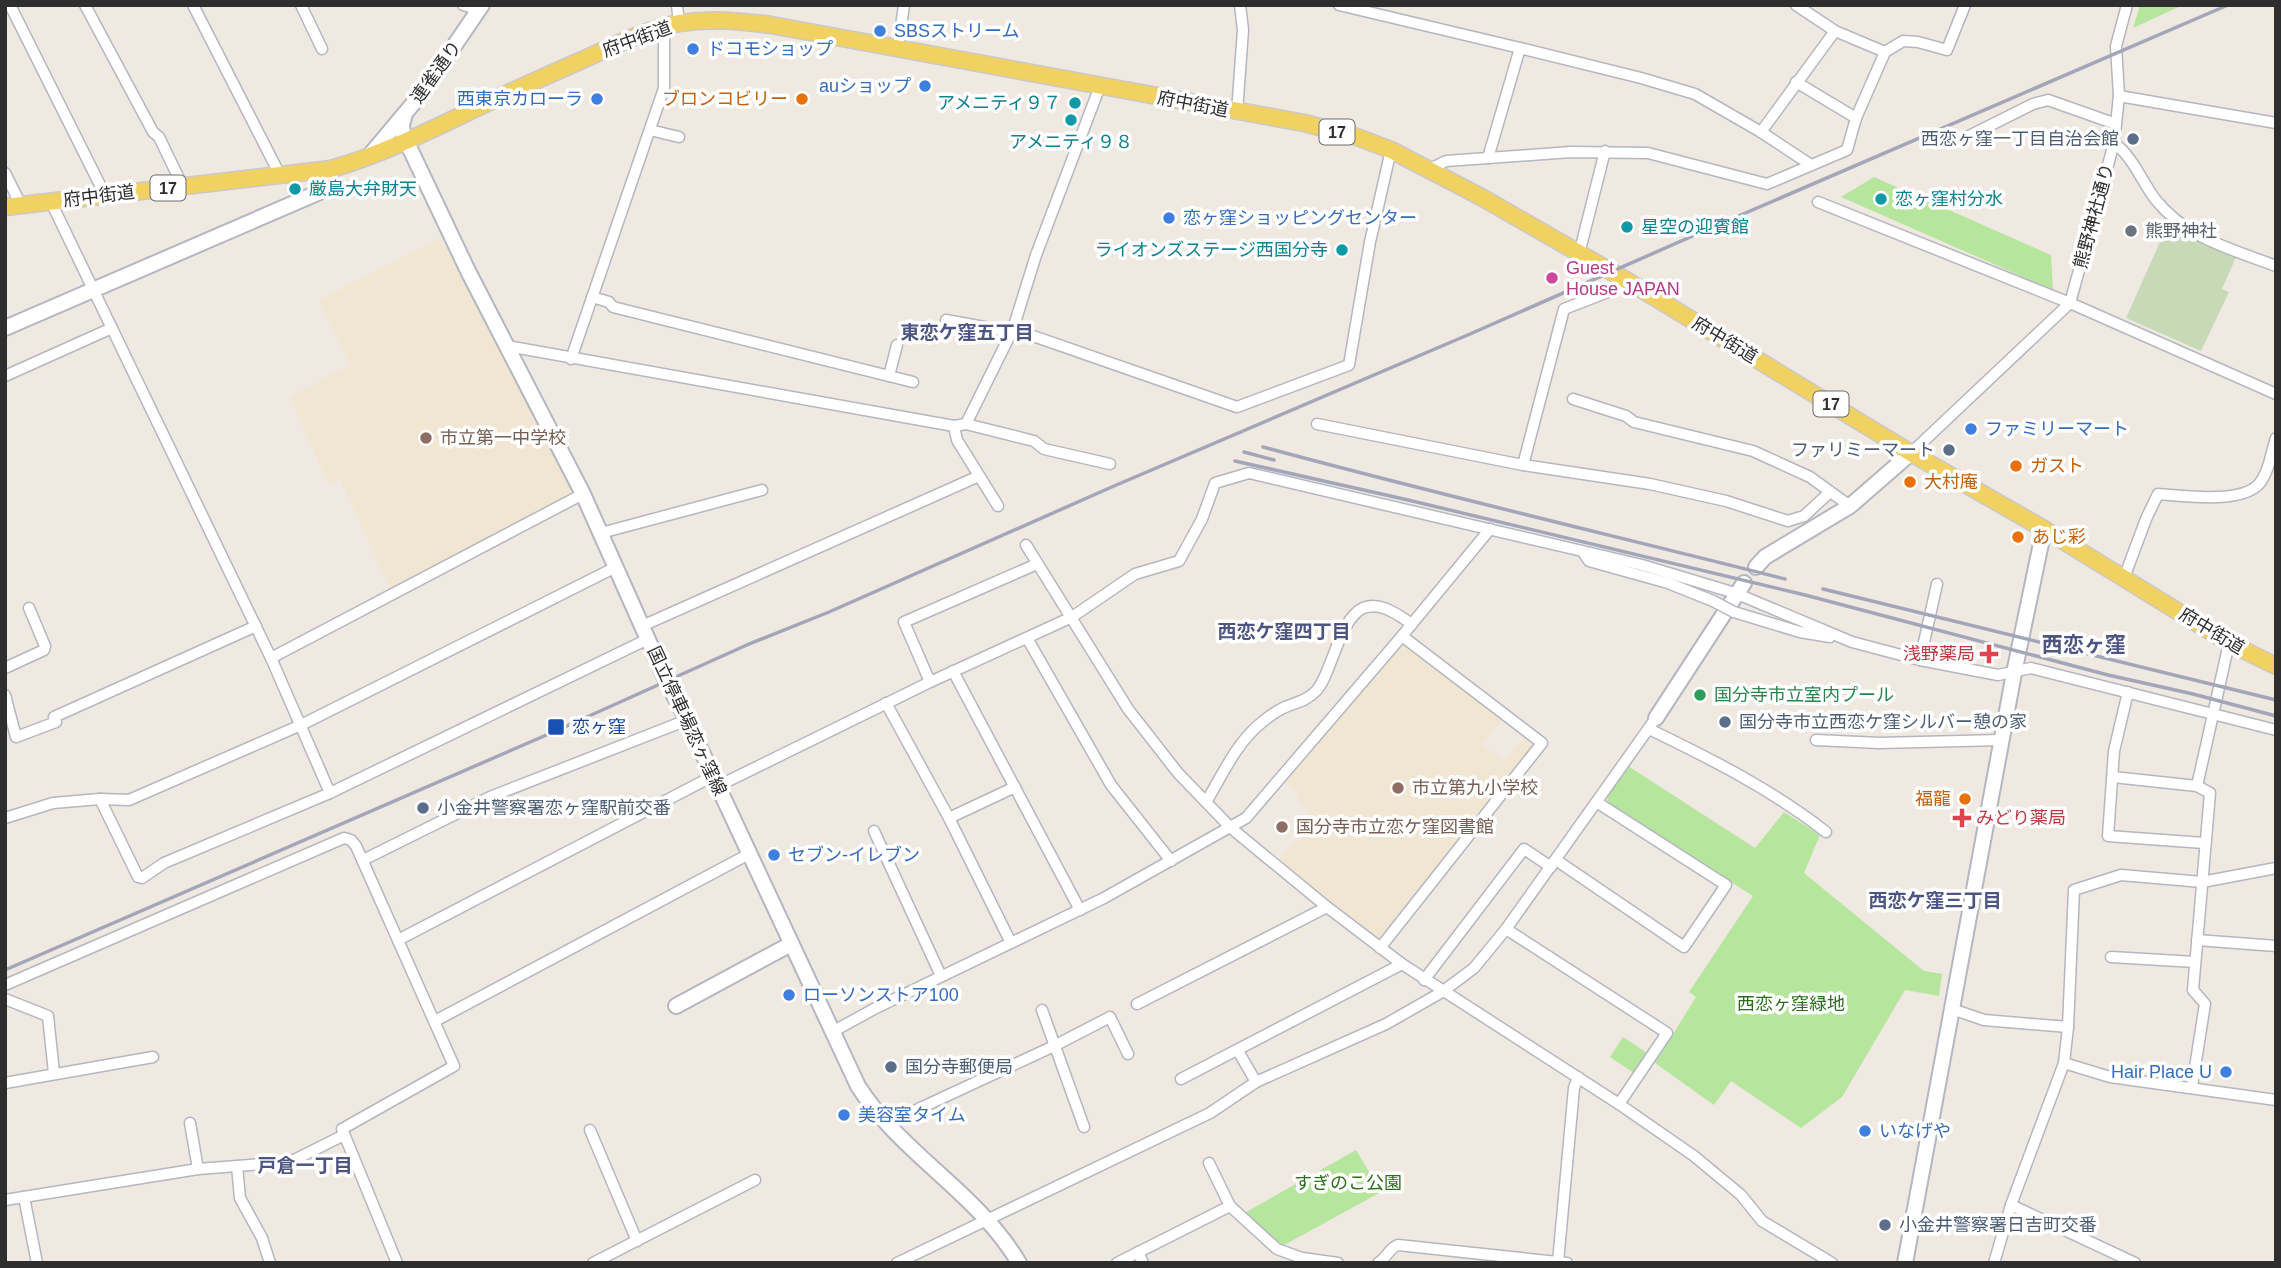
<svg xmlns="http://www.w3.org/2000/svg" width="2281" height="1268" viewBox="0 0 2281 1268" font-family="Helvetica,'Noto Sans JP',sans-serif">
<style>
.education{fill:#f0e6d1}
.green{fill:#b6e59e}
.cemetery{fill:#c8d9b8}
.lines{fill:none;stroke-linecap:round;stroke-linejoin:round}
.street-casing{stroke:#b4b7c1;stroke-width:13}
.secondary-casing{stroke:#b4b7c1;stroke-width:18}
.primary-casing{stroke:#c9c9c9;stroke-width:19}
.street{stroke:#fff;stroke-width:10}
.secondary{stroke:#fff;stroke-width:14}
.primary{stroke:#f2d163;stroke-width:16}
.rail{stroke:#a3a6b8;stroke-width:3.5}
.street-bridge-casing{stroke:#b4b7c1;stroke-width:13;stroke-linecap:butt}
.street-bridge{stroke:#fff;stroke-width:10}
.shop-dot{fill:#3f7fe0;stroke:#fff;stroke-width:2.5}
.food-dot{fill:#e8710a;stroke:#fff;stroke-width:2.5}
.culture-dot{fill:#0f9aa8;stroke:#fff;stroke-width:2.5}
.service-dot{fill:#5c6f8a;stroke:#fff;stroke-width:2.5}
.worship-dot{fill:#6b7280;stroke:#fff;stroke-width:2.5}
.hotel-dot{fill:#d1479c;stroke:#fff;stroke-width:2.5}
.education-dot{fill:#8d6e63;stroke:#fff;stroke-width:2.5}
.health-dot{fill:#e0444e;stroke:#fff;stroke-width:2.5}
.leisure-dot{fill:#2e9e5b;stroke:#fff;stroke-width:2.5}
.transit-dot{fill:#1a4fb4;stroke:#fff;stroke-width:2.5}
.labels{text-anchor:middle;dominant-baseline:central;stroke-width:7;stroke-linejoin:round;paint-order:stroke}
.shield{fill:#fff;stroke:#6d6d6d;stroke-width:2}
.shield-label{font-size:16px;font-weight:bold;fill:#2e2e2e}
.shop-label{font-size:18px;fill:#366cbe;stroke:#fff;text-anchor:start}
.street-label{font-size:18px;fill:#2e2e2e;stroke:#fff}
.food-label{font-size:18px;fill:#c56008;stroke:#fff;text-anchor:start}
.culture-label{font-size:18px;fill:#0d838f;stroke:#fff;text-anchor:start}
.service-label{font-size:18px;fill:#4e5e75;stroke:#fff;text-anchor:start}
.worship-label{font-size:18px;fill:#5b616d;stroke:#fff;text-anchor:start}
.hotel-label{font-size:18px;fill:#b23c85;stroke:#fff;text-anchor:start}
.education-label{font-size:18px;fill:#785e54;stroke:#fff;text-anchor:start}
.health-label{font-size:18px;fill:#be3a42;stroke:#fff;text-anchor:end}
.leisure-label{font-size:18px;fill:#27864d;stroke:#fff;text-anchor:start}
.transit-label{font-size:18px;fill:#164399;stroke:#fff;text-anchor:start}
.park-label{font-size:18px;fill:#2c6e1b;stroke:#fff}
.neighbourhood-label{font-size:19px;font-weight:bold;fill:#4d5680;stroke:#fff}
.quarter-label{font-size:21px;font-weight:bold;fill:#4d5680;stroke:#fff}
</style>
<rect width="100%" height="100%" fill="#efe9e1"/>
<g class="education">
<path d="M441,238L572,492L391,589L340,479L328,483L290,397L351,365L319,300Z"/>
<path d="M1407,644L1502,719L1482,744L1503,761L1526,737L1534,743L1535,749L1384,939L1380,940L1278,860L1293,842L1295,844L1299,839L1298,837L1310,822L1305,818L1310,810L1297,799L1300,794L1285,783L1401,645Z"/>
</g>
<g class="green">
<path d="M2140,5H2183L2133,28Z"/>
<path d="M1874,177L2051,255L2053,290L1841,197Z"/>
<path d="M1628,766L1755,848L1784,812L1820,835L1804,873L1924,971L1942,974L1939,996L1905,990L1842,1097L1801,1128L1731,1081L1714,1105L1655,1063L1696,997L1689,992L1753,896L1607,804L1608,796Z"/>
<path d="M1623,1037L1647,1053L1634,1073L1610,1057Z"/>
<path d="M1356,1150L1381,1192L1277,1249L1241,1215Z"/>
</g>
<path class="cemetery" d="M2168,224L2178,226L2202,243L2237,255L2222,289L2229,292L2201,351L2126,318Z"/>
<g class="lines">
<g class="street-casing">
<g id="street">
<path d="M10,5L105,195"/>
<path d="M85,5L153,132L159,137L183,187"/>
<path d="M193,5L280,175"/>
<path d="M301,5L322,49"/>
<path d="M463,5L480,10"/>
<path d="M677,5L679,23"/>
<path d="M1339,5L1520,48"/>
<path d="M1796,5L1835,31L1885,52"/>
<path d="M898,48L904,5"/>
<path d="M1796,82L1856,118"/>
<path d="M2119,96L2276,123"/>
<path d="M1237,112L1243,30L1240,5"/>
<path d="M650,130L679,137"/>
<path d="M1761,132L1811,165"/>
<path d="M1965,138L2033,104L2048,100L2116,124"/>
<path d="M2114,143C2133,157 2141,180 2155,199C2186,238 2231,249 2276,266"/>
<path d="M1488,158L1520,48L1641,78L1695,94L1761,132L1835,31"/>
<path d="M1430,169L1446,161L1488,158L1571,152L1648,153L1767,184L1847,150L1856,118L1885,52L1903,41L1918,42L1947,50L1965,5"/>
<path d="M5,173L21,205"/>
<path d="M51,202L271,658L330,793"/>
<path d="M1818,202L2070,303L2276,394"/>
<path d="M1579,254L1605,151"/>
<path d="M592,297L609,302L613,307L913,382"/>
<path d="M2070,303L2114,143L2119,96L2116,46L2127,5"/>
<path d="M946,320L1011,332"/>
<path d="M1013,329L1237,407L1349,365L1370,242L1391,150"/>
<path d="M507,346L954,426L966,424L1034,441L1044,449L1110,464"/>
<path d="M571,359L664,88V27"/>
<path d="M5,376L112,328"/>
<path d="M889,376L897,345"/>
<path d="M1573,399L1626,416L1634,422L1753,451L1810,477L1850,506"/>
<path d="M966,424L1013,329L1036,255L1100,86"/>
<path d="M1317,424L1523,465L1650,484L1726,501L1788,521L1804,516L1830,492"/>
<path d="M954,426L957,440L998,506"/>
<path d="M1911,453L2070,303"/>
<path d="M1523,465L1564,309L1631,283"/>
<path d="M601,533L762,490"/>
<path d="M1026,545L1128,709L1178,773L1231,828L1327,907L1402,964L1619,1104L1694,1156L1741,1195L1762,1221L1832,1263"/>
<path d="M1583,552L1589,561L1668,583L1713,601"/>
<path d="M2124,578L2146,519L2158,494C2183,496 2241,504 2259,484C2269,472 2271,453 2276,438"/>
<path d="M1734,612L1800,632L1830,637"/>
<path d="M642,626L979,476"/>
<path d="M1027,638L1111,785L1171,861"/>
<path d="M271,658L583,494"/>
<path d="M1920,660L1937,584"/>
<path d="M5,668L44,650L45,646L29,608"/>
<path d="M953,671L1080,910"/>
<path d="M930,682L904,622L1037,564"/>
<path d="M2128,692L2114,751L2108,836L2204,843"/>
<path d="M5,695L16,737L56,722L54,717L256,626"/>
<path d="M886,703L949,818L1011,943"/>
<path d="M1649,729C1711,759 1771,789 1826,832"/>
<path d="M1816,740L1879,743L2001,740"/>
<path d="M2113,777L2197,786L2210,793L2193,990L2205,1004L2192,1086"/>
<path d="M718,786L930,682L1072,617L1135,574L1179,561L1202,519L1215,483L1249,473L1642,565L1735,593L1852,642L1920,660L1998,675L2031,668L2276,730"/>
<path d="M2197,786L2229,643"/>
<path d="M100,799L138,877L142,878L164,863L330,793L648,639"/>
<path d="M1206,802C1222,776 1236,743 1261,723C1267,718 1275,712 1283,708C1294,703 1307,701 1316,691C1331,676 1339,619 1363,608C1381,601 1398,615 1412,624"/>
<path d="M5,818L53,803L100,799L129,800L301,725L616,567"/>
<path d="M949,818L1015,787"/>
<path d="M874,831L941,976"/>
<path d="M363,860L490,797L687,720"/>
<path d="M1556,860L1684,947L1726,885L1598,803"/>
<path d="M1506,929L1667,1033L1619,1104"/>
<path d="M398,940L713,776"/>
<path d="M2197,940L2276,946"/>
<path d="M1380,948L1542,743L1402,636"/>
<path d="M2111,957L2195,962"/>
<path d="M1424,980L1524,849L1551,867"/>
<path d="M5,985L344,838L351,840L356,846L454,1066L342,1129L397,1263"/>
<path d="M5,999L48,1016L54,1073"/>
<path d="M1137,1004L1327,907"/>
<path d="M1952,1009L1984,1020L2068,1027"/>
<path d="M1042,1010L1084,1127"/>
<path d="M435,1021L749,854"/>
<path d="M832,1032L874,1009L1104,898L1246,818L1402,636L1490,529"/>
<path d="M1238,1051L1256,1082"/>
<path d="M2064,1063L2110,1077L2276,1100"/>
<path d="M1181,1079L1402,964"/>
<path d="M5,1083L153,1057"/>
<path d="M190,1123L198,1169"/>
<path d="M886,1124L1054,1046L1110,1017L1128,1054"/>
<path d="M590,1130L637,1241"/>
<path d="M1209,1163L1230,1206L1277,1249L1302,1258L1338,1263"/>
<path d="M237,1166L240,1198L262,1238L270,1263"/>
<path d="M24,1197L37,1263"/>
<path d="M5,1200L198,1169L290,1162L344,1135"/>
<path d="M2011,1205L2135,1263"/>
<path d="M1138,1252L1143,1263"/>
<path d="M1558,1262L1574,1088L1578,1077"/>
<path d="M593,1263L755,1180"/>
<path d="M897,1263L1210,1113L1256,1082L1386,1024L1442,992L1474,968L1506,929L1656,718"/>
<path d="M1117,1263L1230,1206"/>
<path d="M1378,1263C1387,1258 1388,1249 1398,1245L1567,1263"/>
<path d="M1994,1263L2011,1205L2064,1063L2068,1027L2074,890L2121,875L2202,882L2276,868"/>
</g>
</g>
<g class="secondary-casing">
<g id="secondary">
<path d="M405,114L402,125L403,134L468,271L583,494L666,680L687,720L858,1086C901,1154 978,1193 1019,1263"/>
<path d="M370,155L422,93L482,5"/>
<path d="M5,328L329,188L331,169"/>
<path d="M1756,567L1765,557L1850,506L1911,453"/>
<path d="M1656,718L1744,583"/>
<path d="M676,1006L791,944"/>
<path d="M1905,1263L2014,673L2044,529"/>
</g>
</g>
<g class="primary-casing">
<path id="primary" d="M5,207L331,169C390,152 442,124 498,98C525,85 553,73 580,61C612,47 645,29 680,23C711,18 740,21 771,25L1304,123L1357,137L1391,150L1483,198L1631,283L1911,453L2044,529L2229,643L2276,666"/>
</g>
<use href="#street" class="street"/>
<use href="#secondary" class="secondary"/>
<use href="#primary" class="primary"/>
<g class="rail">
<path d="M1263,447C1436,494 1611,535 1785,579"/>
<path d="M1244,452L1274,460"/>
<path d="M1235,461L1408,500L1805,595L2108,675L2193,694L2276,716"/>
<path d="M1823,589L2276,700"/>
<path d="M5,970L558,730L749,644L829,612L1114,486L1470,334L1713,227L2228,5"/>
</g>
<g class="street-bridge-casing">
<path id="street-bridge" d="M1713,601L1734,612"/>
</g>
<use href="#street-bridge" class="street-bridge"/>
</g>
<g class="shop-dot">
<circle cx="880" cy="31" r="7"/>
<circle cx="693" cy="49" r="7"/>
<circle cx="925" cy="86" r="7"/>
<circle cx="597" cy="99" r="7"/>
<circle cx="1169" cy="218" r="7"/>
<circle cx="1971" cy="429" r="7"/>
<circle cx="774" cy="855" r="7"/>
<circle cx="789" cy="995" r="7"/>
<circle cx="2226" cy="1072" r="7"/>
<circle cx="844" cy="1115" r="7"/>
<circle cx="1865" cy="1131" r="7"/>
</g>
<g class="food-dot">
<circle cx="802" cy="99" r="7"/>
<circle cx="2016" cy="466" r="7"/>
<circle cx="1910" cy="482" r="7"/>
<circle cx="2018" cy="537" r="7"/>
<circle cx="1965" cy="799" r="7"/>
</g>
<g class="culture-dot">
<circle cx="1075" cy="103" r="7"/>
<circle cx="1071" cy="120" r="7"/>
<circle cx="295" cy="189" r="7"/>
<circle cx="1881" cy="199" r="7"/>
<circle cx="1627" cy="227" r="7"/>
<circle cx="1342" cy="250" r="7"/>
</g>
<g class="service-dot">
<circle cx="2133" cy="139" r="7"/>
<circle cx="1949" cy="450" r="7"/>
<circle cx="1725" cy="722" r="7"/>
<circle cx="423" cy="808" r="7"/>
<circle cx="891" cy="1067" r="7"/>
<circle cx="1885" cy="1225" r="7"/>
</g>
<circle class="worship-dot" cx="2131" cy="231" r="7"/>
<circle class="hotel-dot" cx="1552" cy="278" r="7"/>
<g class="education-dot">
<circle cx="426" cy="438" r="7"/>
<circle cx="1398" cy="788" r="7"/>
<circle cx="1282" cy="827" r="7"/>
</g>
<g class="health-dot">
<path d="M1985.5 643.5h7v7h7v7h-7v7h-7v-7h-7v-7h7z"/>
<path d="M1958.5 807.5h7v7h7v7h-7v7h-7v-7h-7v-7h7z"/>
</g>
<circle class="leisure-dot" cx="1700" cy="695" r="7"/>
<rect class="transit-dot" x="547" y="718" width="18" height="18" rx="3.5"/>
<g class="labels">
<g class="shield">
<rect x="1319.5" y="119.5" width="35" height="25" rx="5"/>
<rect x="150.5" y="175.5" width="35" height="25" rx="5"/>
<rect x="1813.5" y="391.5" width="35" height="25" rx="5"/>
</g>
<g class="shield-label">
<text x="1337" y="132">17</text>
<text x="168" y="188">17</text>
<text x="1831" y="404">17</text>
</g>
<g class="shop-label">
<text x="894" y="31">SBSストリーム</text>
<text x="707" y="49">ドコモショップ</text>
<text x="911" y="86" text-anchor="end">auショップ</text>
<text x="583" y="99" text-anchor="end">西東京カローラ</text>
<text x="1183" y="218">恋ヶ窪ショッピングセンター</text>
<text x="1985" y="429">ファミリーマート</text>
<text x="788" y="855">セブン-イレブン</text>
<text x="803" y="995">ローソンストア100</text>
<text x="2212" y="1072" text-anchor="end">Hair Place U</text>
<text x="858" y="1115">美容室タイム</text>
<text x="1879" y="1131">いなげや</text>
</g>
<g class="street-label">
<text transform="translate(637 39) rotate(-20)">府中街道</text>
<text transform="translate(436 72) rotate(-54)">連雀通り</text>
<text transform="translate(1193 104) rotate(11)">府中街道</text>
<text transform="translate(99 196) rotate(-7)">府中街道</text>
<text transform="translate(2094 216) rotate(-75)">熊野神社通り</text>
<text transform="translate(1725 340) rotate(31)">府中街道</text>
<text transform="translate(2212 631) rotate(31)">府中街道</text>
<text transform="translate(687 721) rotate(65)">国立停車場恋ヶ窪線</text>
</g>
<g class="food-label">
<text x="788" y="99" text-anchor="end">ブロンコビリー</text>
<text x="2030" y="466">ガスト</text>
<text x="1924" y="482">大村庵</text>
<text x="2032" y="537">あじ彩</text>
<text x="1951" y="799" text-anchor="end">福龍</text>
</g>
<g class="culture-label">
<text x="1061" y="103" text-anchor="end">アメニティ９７</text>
<text x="1071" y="142" text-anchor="middle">アメニティ９８</text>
<text x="309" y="189">厳島大弁財天</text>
<text x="1895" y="199">恋ヶ窪村分水</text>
<text x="1641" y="227">星空の迎賓館</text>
<text x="1328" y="250" text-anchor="end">ライオンズステージ西国分寺</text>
</g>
<g class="service-label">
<text x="2119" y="139" text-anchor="end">西恋ヶ窪一丁目自治会館</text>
<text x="1935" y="450" text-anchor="end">ファリミーマート</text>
<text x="1739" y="722">国分寺市立西恋ケ窪シルバー憩の家</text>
<text x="437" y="808">小金井警察署恋ヶ窪駅前交番</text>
<text x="905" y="1067">国分寺郵便局</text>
<text x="1899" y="1225">小金井警察署日吉町交番</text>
</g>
<g class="worship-label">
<text x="2145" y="231">熊野神社</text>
</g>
<g class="hotel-label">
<text x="1566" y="268">Guest<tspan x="1566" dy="21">House JAPAN</tspan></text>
</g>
<g class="education-label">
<text x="440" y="438">市立第一中学校</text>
<text x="1412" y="788">市立第九小学校</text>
<text x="1296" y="827">国分寺市立恋ケ窪図書館</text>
</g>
<g class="health-label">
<text x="1975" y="654">浅野薬局</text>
<text x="1976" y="818" text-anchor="start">みどり薬局</text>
</g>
<g class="leisure-label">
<text x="1714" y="695">国分寺市立室内プール</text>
</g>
<g class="transit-label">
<text x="572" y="727">恋ヶ窪</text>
</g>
<g class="park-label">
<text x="1791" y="1004">西恋ヶ窪緑地</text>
<text x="1348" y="1183">すぎのこ公園</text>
</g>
<g class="neighbourhood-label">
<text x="967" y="332">東恋ケ窪五丁目</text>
<text x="1284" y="631">西恋ケ窪四丁目</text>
<text x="1935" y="900">西恋ケ窪三丁目</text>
<text x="305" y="1165">戸倉一丁目</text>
</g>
<g class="quarter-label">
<text x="2084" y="644">西恋ヶ窪</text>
</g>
</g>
<rect width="2281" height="1268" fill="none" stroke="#2e2e2e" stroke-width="14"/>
</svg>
